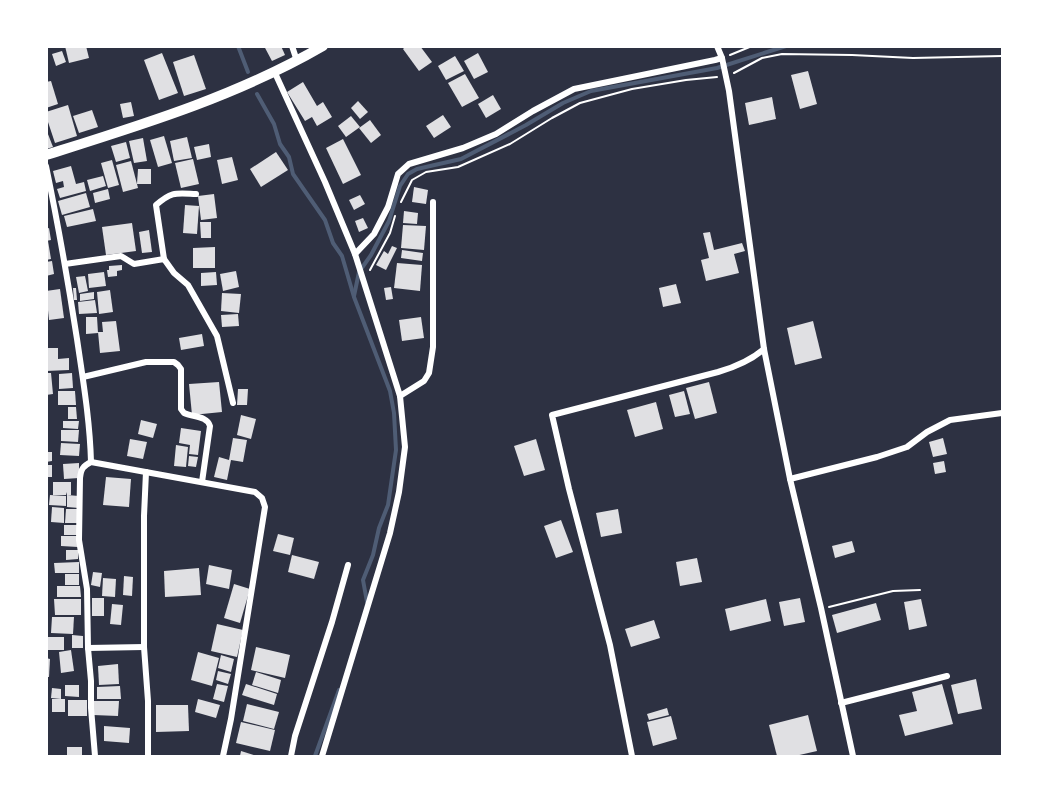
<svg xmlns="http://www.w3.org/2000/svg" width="1049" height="803" viewBox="0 0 1049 803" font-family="'Public Sans',sans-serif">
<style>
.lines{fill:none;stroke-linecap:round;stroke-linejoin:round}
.stream{stroke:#4f5d75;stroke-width:4}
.building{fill:#e0e0e3}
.path{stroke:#fff;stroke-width:2}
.minor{stroke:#fff;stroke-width:6}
.secondary{stroke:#fff;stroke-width:10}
</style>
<rect width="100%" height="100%" fill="#2d3142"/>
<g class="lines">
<g class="stream">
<path d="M238,46L248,72"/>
<path d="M257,94L274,124L280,144L289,157L293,174L325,220L333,243L342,256L354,297L390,391L394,413L396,450L388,505L379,528L373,555L363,580L367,602"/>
<path d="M354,296L359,272L371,255L389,221L400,186L408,174L417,169L461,159L526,125L563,103L591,91L717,68L786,46"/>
<path d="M315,756L339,690"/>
</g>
</g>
<g class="building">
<path d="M65,46H86L89,58L69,63Z"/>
<path d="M264,46H281L285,55L272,61Z"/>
<path d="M406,46H420L432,62L419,71L403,49Z"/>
<path d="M62,51L66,62L56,66L52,54Z"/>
<path d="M162,53L178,93L159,100L144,60Z"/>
<path d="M478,53L488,72L474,79L464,61Z"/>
<path d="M194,55L206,89L184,96L173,62Z"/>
<path d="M455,56L464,71L446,80L438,66Z"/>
<path d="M808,71L817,104L800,109L791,75Z"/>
<path d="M465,74L479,98L462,107L448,83Z"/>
<path d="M51,81L58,104L46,108V82Z"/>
<path d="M303,82L317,106L323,102L332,117L317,126L312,117L305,121L287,92Z"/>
<path d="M493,95L501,109L486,118L478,104Z"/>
<path d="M772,97L776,119L749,125L745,103Z"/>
<path d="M358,101L368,112L360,119L351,108Z"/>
<path d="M131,102L134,116L123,118L120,104Z"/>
<path d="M68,105L77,136L55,143L46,116V112Z"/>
<path d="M92,110L98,127L79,133L73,116Z"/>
<path d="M443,115L451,127L434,138L426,126Z"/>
<path d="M351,116L360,127L346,137L338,126Z"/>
<path d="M370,120L381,135L371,143L359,128Z"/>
<path d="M46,129L53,147L46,149Z"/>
<path d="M164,136L172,163L158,167L150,140Z"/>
<path d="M187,137L192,158L174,161L170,141Z"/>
<path d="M143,138L147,161L134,163L129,141Z"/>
<path d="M343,139L361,175L343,184L326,148Z"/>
<path d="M126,142L130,158L116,162L111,146Z"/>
<path d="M209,144L211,157L197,160L194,147Z"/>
<path d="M276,152L288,170L261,187L250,169Z"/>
<path d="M232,157L238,180L222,184L217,160Z"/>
<path d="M193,159L199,184L181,188L175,163Z"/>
<path d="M112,160L119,185L108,188L101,163Z"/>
<path d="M131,161L138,188L123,192L116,165Z"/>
<path d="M71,166L76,184L84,182L86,191L60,198L57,189L64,187L63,181L56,183L53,171Z"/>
<path d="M138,169H151V184H137Z"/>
<path d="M103,176L106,186L90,191L87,180Z"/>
<path d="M414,187L428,190L426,204L412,202Z"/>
<path d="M108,189L110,199L95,203L93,193Z"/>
<path d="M86,193L90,207L62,215L58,201Z"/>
<path d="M214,194L217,218L201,220L198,196Z"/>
<path d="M360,195L365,204L354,210L349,200Z"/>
<path d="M185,205L199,206L197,234L183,233Z"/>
<path d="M93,209L96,221L67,227L64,216Z"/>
<path d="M404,211L418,213L417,224L403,223Z"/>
<path d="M363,218L368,228L359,232L355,221Z"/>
<path d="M200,222H211V238H201Z"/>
<path d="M132,223L136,251L106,255L102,227Z"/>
<path d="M403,225L426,226L424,250L401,248Z"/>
<path d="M49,228L51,240L46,241V229Z"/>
<path d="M149,230L152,252L142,253L139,232Z"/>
<path d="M710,232L714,250L742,243L745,251L734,254L739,273L706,281L701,260L709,258L703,233Z"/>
<path d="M46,241H48L51,259L46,260Z"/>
<path d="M392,246L397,248L386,270L376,265L384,251L388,254Z"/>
<path d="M215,247V268H193V248Z"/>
<path d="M402,250L423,253L422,261L401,258Z"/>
<path d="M52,261L54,274L46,276V262Z"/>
<path d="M397,263L422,265L420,291L394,288Z"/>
<path d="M122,265V270L117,271V276L108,277L107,270H109V266Z"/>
<path d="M236,271L239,287L223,291L220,274Z"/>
<path d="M104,272L106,286L89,288L88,274Z"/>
<path d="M216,272L217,285L201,286V273Z"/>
<path d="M85,276L88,291L79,293L76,277Z"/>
<path d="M676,284L681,303L663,307L659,288Z"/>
<path d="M391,287L393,299L386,300L384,288Z"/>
<path d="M73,288H76L77,300H74Z"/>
<path d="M60,289L64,318L49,320L46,291Z"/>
<path d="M110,290L113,312L99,314L97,292Z"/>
<path d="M94,292V299L80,301V294Z"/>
<path d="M222,293L241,294L239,313L221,311Z"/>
<path d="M95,300L97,313L79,314L78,302Z"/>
<path d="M238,314L239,326L222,327L221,315Z"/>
<path d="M86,317H97L98,333L86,334Z"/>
<path d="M421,317L424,338L402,341L399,320Z"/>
<path d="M116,321L120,351L100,353L98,332H103L102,322Z"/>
<path d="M813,321L822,358L795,365L787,328Z"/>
<path d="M202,334L204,346L181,350L179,338Z"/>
<path d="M46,348H58V359L69,358V370L46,371Z"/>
<path d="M46,373H51L53,394L46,395Z"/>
<path d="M72,373L73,388L59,389V374Z"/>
<path d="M219,382L222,412L192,415L189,384Z"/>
<path d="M709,382L717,413L695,419L686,388Z"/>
<path d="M238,389H248L247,405H237Z"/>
<path d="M58,391H75L76,405H58Z"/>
<path d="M684,391L690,414L675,417L669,395Z"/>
<path d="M656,402L663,429L635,437L627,410Z"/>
<path d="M68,407H76L77,419H68Z"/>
<path d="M241,415L256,419L251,439L237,435Z"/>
<path d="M141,420L157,424L153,438L138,434Z"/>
<path d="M63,421H79L78,429L63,428Z"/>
<path d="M181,428L201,431L198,455L189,454L190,445L179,443Z"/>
<path d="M61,430H79L78,442L61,441Z"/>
<path d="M233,438L247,440L243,462L231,460L227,480L214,477L219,457L229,460Z"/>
<path d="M943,438L947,454L933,457L929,442Z"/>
<path d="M130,439L147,442L143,459L127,456Z"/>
<path d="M536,439L545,470L524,476L514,446Z"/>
<path d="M61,443L80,444L79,456L60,455Z"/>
<path d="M176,445L188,447L186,467L174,466Z"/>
<path d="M46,452H52V461L46,462Z"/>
<path d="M189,456L198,457L196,467L188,466Z"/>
<path d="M944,461L946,472L935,474L933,463Z"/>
<path d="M79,463V478L64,479L63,464Z"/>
<rect x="46" y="465" width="6" height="12"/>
<path d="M106,477L131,479L129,507L103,505Z"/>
<path d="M53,482H71V495H67L66,492V495H53Z"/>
<path d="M50,495L66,496V506L49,505Z"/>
<path d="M67,495L79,496V508L67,507Z"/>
<path d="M52,507L64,508V523L51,522Z"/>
<path d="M66,509H79L78,523H65Z"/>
<path d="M618,509L622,533L601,537L596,513Z"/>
<path d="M561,520L573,552L556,558L544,526Z"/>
<rect x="64" y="525" width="14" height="10"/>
<path d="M278,534L294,538L290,555L273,551Z"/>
<path d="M61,536H78V547L61,546Z"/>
<path d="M852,541L855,552L835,558L832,546Z"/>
<path d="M66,550H78V559L66,560Z"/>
<path d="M292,555L319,562L314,579L288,572Z"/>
<path d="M697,558L702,582L680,586L676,562Z"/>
<path d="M79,562V573H55L54,563Z"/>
<path d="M209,565L232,570L229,589L206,584Z"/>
<path d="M199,568L201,595L165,597L164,571Z"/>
<path d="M93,572L102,573L100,587L91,585Z"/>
<rect x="65" y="574" width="14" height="11"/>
<path d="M124,576L133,577L132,596L123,595Z"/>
<path d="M103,578L116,579L115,597L102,596Z"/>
<path d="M234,584L250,589L240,623L224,618Z"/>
<path d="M57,586H80L81,597H57Z"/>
<rect x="92" y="598" width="12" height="18"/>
<path d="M800,598L805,622L784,626L779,602Z"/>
<path d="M54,599H81V615H55Z"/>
<path d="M766,599L771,621L730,631L725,609Z"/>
<path d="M921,599L927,626L909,630L904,602Z"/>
<path d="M876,603L881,620L837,633L832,615Z"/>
<path d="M112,604L123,605L121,625L110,624Z"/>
<path d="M52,617H74L73,634L51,633Z"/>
<path d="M654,620L660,638L631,647L625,629Z"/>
<path d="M217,624L243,630L237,657L211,651Z"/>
<path d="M72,635L83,636V648H72Z"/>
<rect x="48" y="637" width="16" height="13"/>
<path d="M256,647L290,655L285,678L251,670Z"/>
<path d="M71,650L74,671L61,673L59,652Z"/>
<path d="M198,652L219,658L212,686L191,680Z"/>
<path d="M221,655L234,659L231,672L218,668Z"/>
<path d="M46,658L50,659L49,677H46Z"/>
<path d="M118,664L119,684L99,685L98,666Z"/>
<path d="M218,671L231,674L228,684L216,680Z"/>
<path d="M256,672L281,680L278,693L252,685Z"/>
<path d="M976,679L982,709L958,714L951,685Z"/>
<path d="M217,684L228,686L224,702L213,699Z"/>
<path d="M246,684L277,694L274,705L242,695Z"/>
<path d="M942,684L953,724L905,736L899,715L917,711L912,692Z"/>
<path d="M65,685H79V697L65,696Z"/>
<path d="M120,686L121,699H97V687Z"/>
<path d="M52,688L61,689V699L51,698Z"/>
<rect x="52" y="699" width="13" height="13"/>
<path d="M198,699L220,705L216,718L195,712Z"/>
<rect x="68" y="700" width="19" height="16"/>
<path d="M93,701H119L118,716L93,715Z"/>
<path d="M247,704L279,712L274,729L243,721Z"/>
<path d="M156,705H188L189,731L156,732Z"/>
<path d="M667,708L669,715L649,720L647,714Z"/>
<path d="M808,715L817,751L795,756H777L769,725Z"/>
<path d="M671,716L677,739L653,746L647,722Z"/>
<path d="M241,722L275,730L270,751L236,743Z"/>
<path d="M104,726L130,728L129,743L104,741Z"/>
<rect x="67" y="747" width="15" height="9"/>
<path d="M241,751L257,756H240Z"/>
</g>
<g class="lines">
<g class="path">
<path d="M730,55L752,46"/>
<path d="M734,73L762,58L782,54L852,55L913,58L1002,56"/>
<path d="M401,202L412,180L426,172L458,167L510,144L552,118L580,103L632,89L686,80L717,77"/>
<path d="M370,270L390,233L395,216"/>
<path d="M829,607L893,591L920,590"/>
</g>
<g class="minor">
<path d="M292,46L297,61"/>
<path d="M717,46L722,58L729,91L764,349L790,479L821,608L853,756"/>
<path d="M275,73L325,182L355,254L400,396L424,381L429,373L433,347V202"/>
<path d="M46,166C58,224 68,281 77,339C83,380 90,421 91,462"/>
<path d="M355,254L374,234L388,207L398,174L409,164L463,148L496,134L533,111L574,89L715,60L722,58"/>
<path d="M164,259L156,205C172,191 176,193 196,194"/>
<path d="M65,264L121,256L134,264L164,259L174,273L188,285L217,336L233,403"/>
<path d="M83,377L146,362H174L178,365L181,369V409L184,413C193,417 207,416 210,426L202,482"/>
<path d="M146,472L144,516V647L148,701V756"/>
<path d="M790,479L877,457L907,447L927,432L950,420L1002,413"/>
<path d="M88,648L144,647"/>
<path d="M841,703L947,676"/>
<path d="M95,756L91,708V681L88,648L87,589L79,540L80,478C81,469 83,466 91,462L255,492L262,498L265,507L231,719L223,756"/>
<path d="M291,756L295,736L332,622L348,565"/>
<path d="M322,756L390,533L399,492L405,447L400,396"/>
<path d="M632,756L610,645L569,489L552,415L718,372C735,367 750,361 764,349"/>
</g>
<path class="secondary" d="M46,155C141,125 237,96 323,46"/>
</g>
<rect width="1049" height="803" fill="none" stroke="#ffffff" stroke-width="96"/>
</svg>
